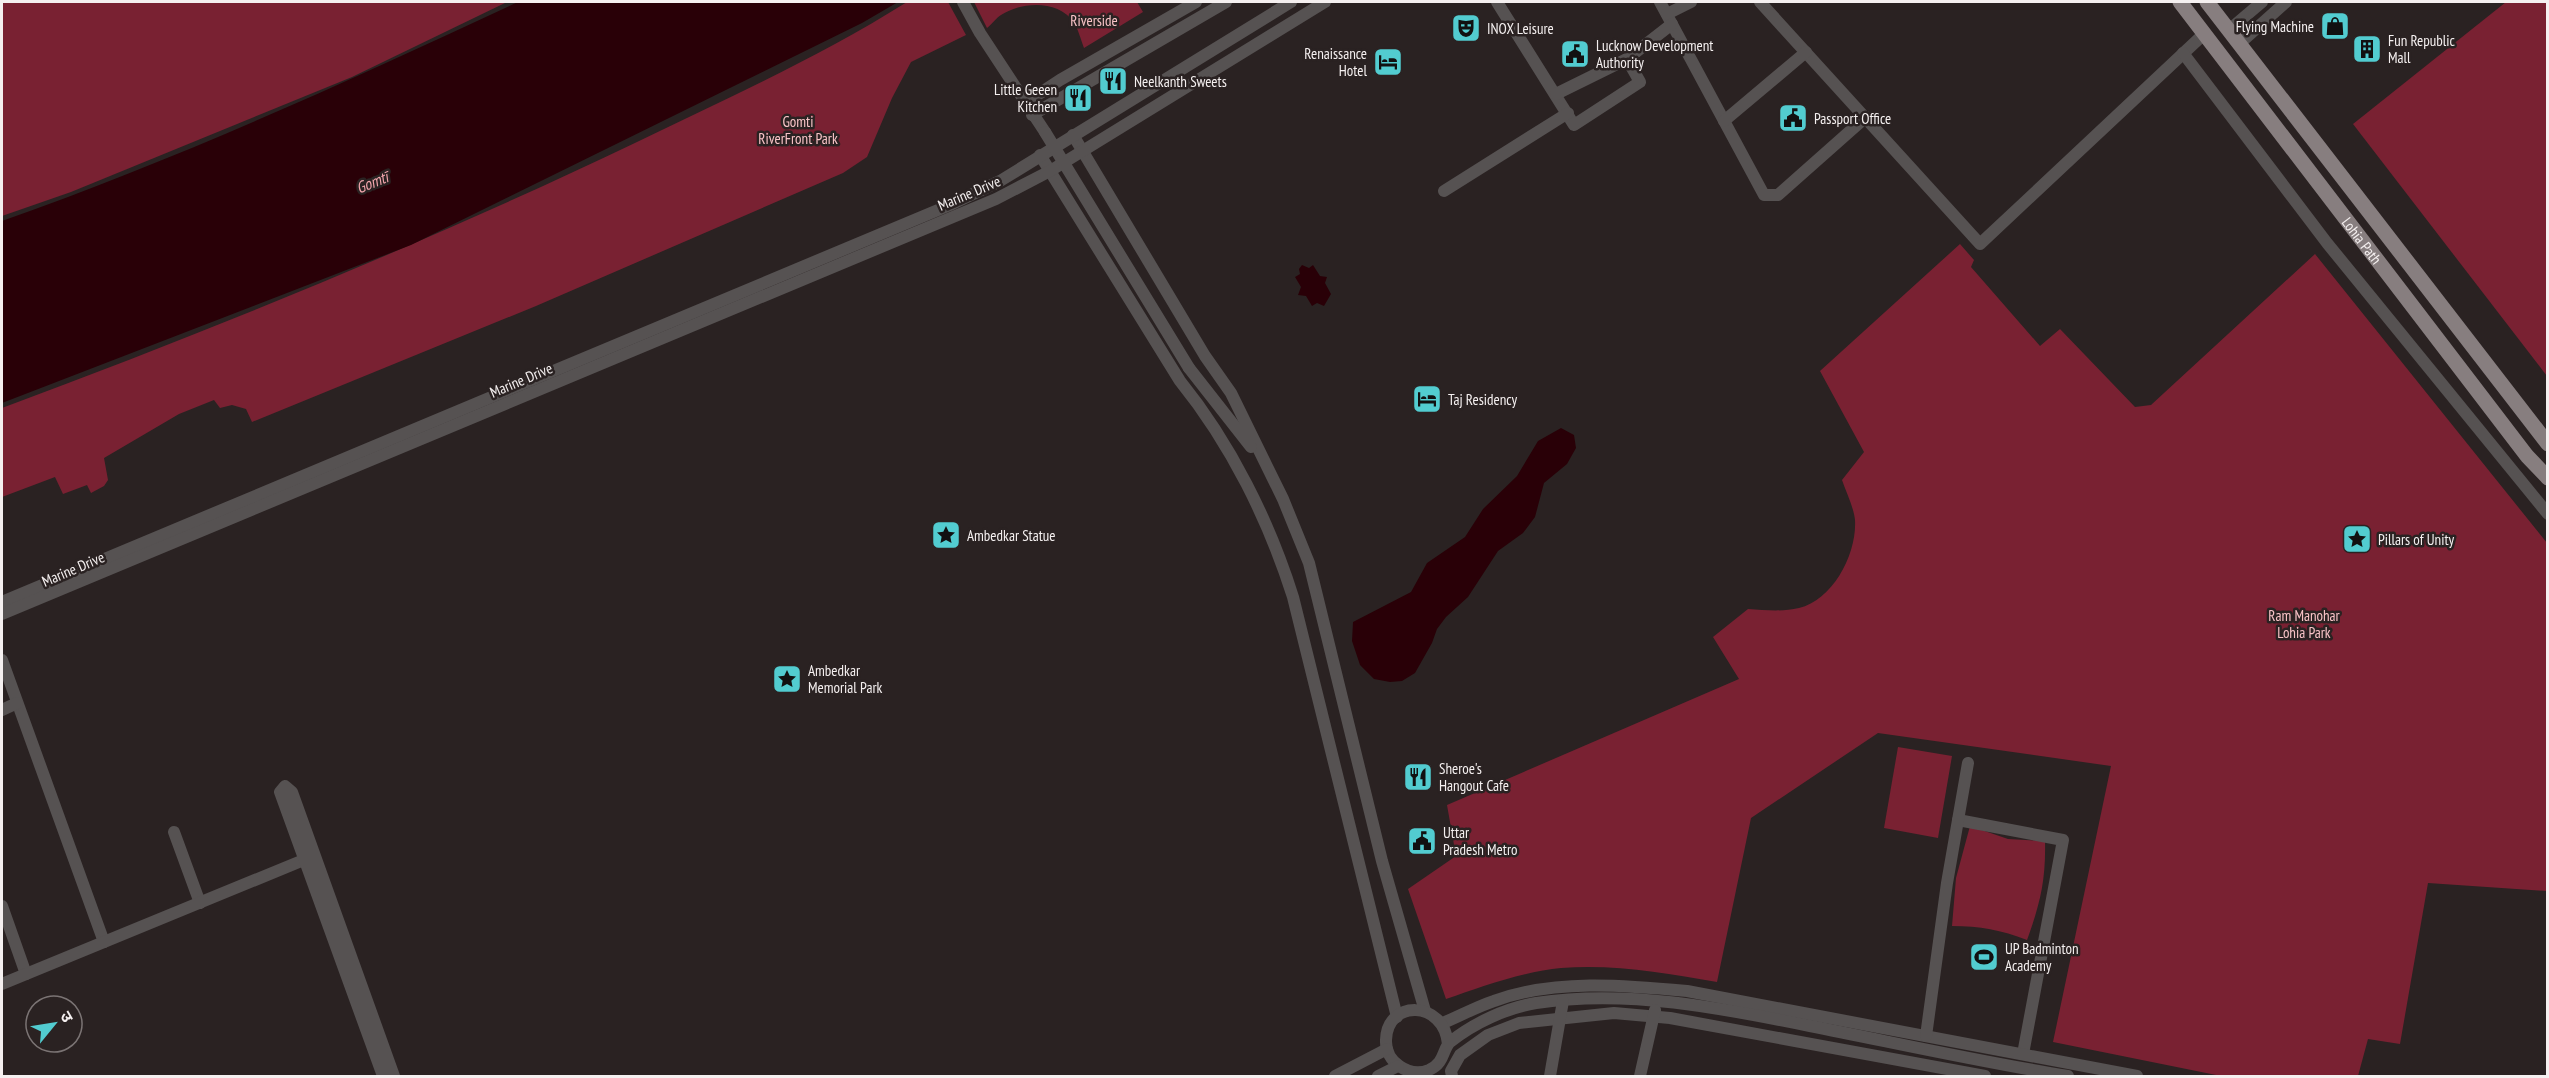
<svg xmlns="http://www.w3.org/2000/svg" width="2549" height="1078" viewBox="0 0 2549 1078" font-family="'PT Sans Narrow','Noto Sans Devanagari',sans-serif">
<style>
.green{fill:#792132}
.water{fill:#290007}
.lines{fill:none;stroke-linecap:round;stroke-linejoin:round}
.minor{stroke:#565252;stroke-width:12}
.major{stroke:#877e7f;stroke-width:15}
.minor-bridge{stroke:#565252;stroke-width:12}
.labels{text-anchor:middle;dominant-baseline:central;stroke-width:5;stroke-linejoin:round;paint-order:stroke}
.park-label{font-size:15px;fill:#f9c3c7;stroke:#2a2222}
.poi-label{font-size:15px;fill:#f5f0f0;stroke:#2a2222;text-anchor:start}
.street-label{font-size:15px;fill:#f5f0f0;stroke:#2a2222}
.water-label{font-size:16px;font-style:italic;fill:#f3a6ad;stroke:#2a2222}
</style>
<rect width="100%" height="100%" fill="#2a2222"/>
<g class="green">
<path d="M2,2H507L352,77L71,192L2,216Z"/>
<path d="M907,2H948L966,35L911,62L892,98L867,157L843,173L536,306L252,422L246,409L232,405L220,408L214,400L179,414L104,458L108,480L104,486L91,493L87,485L63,494L55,477L2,497V408C217,328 430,241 637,142C728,98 821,56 907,2Z"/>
<path d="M974,2H1137L1143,12L1084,48C1081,40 1078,29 1074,22C1058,0 1023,1 1001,15C996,18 992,24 987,28Z"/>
<path d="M2506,2H2547V376L2353,124Z"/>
<path d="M1960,244L1974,260L1971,267L2040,346L2060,329L2135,407L2151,405L2315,254L2547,543V891L2428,883L2400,1044L2368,1039L2358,1076H2221L2053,1042L2111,766L1878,733L1751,818L1717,982C1665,973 1615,964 1561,968C1525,971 1480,987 1446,999L1408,889L1456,856L1447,805L1739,679L1713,637L1748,609C1765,610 1782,612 1799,608C1833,600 1857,554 1855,520C1854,508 1846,492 1842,480L1864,452L1820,371Z"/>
<path d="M1898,747L1952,756L1938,838L1884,828Z"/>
<path d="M1970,826L2008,839L2045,841C2046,880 2040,904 2027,940C2001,930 1980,926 1952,926L1956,878Z"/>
</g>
<g class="water">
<path d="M518,2H898L862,23L411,245L2,403V221C178,159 349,81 518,2Z"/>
<path d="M1302,265L1309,268L1313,265L1320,276L1327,277L1325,283L1331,294L1324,306L1317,303L1312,306L1306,296L1298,295L1301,287L1295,277L1300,274L1299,269Z"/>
<path d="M1561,428L1574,435L1576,448L1567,464L1544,483L1535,517L1523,533L1498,551L1468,597L1446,617L1437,629L1432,643L1415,673L1402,681L1390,682L1374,679L1360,665L1352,641L1353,622L1411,592L1427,563L1465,537L1483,509L1517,476L1538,441Z"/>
</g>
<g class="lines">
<g class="minor">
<path d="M963,2L980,33L1045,132"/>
<path d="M1497,2L1574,125L1640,82L1627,59"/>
<path d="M1660,2L1764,195H1778L1866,117"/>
<path d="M1760,2L1980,244L2205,33"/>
<path d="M1667,14L1691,2"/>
<path d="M2229,30L2262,2"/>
<path d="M2239,44L2286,2"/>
<path d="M2183,53L2327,243L2548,514"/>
<path d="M1556,94L1627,59L1672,24"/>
<path d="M1025,103L1060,80L1196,2"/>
<path d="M1032,115L1226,2"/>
<path d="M1724,121L1806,52"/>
<path d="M1073,135L1205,356L1231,393L1283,499L1309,563L1382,861L1425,1011"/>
<path d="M1040,155L1180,381C1231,444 1269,521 1293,597L1397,1017"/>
<path d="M1444,191L1568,113"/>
<path d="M1189,368L1251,447"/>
<path d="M2,602L950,205L1000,181L1291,2"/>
<path d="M2,614L996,199L1050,171L1325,2"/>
<path d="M2,660L104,942"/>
<path d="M2,710L17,703"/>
<path d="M1958,820L2063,840L2023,1054"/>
<path d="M174,832L200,903"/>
<path d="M2,906L26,974"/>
<path d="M2,984L311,857"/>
<path d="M1443,1023C1460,1016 1476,1007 1494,1001C1554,979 1624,985 1687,991L2137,1076"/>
<path d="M1926,1036L1947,883L1968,763"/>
<path d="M1448,1044C1444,1000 1387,999 1386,1040C1385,1062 1409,1078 1429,1070C1445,1063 1442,1050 1450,1042C1474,1023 1506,1008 1536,1003C1627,989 1721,1008 1810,1026C1896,1043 1981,1062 2068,1076"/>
<path d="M383,1076L280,792L285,786L292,792L394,1076"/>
<path d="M1335,1076L1387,1049"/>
<path d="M1378,1076L1398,1066"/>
<path d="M1452,1076L1451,1071L1460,1055L1488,1035L1519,1023L1614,1013L1670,1018L1985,1076"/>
<path d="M1550,1076L1563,1001"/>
<path d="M1640,1076L1655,1010"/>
</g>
<g class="major">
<path id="s1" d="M2180,2L2527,456L2548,478"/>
<path d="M2207,2L2548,444"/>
</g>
<path class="minor-bridge" d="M1045,132L1189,368"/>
</g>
<defs>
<g id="shop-square" transform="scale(1.5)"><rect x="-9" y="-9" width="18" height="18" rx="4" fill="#52ccd0" stroke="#2a2222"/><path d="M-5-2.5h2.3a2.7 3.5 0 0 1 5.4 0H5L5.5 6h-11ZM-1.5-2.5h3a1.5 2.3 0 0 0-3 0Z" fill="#111"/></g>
<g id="theatre-square" transform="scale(1.5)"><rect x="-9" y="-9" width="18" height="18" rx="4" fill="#52ccd0" stroke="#2a2222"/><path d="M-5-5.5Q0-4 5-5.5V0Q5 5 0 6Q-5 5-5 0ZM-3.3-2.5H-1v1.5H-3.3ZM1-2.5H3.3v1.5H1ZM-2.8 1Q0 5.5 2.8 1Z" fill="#111"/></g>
<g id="building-square" transform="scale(1.5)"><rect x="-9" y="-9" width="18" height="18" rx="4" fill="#52ccd0" stroke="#2a2222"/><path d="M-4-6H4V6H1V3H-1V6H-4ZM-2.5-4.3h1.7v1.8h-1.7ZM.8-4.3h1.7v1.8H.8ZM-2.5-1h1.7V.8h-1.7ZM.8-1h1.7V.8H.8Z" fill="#111"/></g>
<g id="civic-square" transform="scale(1.5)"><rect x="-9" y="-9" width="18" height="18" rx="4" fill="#52ccd0" stroke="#2a2222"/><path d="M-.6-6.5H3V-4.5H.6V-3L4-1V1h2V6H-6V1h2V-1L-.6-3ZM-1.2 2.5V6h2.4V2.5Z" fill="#111"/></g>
<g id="hotel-square" transform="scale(1.5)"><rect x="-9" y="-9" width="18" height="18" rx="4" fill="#52ccd0" stroke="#2a2222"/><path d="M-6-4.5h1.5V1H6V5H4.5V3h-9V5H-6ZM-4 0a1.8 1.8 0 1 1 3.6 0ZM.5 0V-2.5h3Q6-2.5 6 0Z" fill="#111"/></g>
<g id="restaurant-square" transform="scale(1.5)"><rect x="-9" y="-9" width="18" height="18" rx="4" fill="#52ccd0" stroke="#2a2222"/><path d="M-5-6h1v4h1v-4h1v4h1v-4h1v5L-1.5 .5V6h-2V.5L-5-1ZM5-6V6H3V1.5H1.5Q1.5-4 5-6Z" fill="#111"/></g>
<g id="sight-square" transform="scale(1.5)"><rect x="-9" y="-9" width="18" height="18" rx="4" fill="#52ccd0" stroke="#2a2222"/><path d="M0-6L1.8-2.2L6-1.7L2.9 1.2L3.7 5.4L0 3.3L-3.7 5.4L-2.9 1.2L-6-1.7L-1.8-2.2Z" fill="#111"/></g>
<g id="stadium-square" transform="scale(1.5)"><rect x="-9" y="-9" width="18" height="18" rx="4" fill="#52ccd0" stroke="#2a2222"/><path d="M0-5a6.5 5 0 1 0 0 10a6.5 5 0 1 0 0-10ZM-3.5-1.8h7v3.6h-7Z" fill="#111"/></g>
</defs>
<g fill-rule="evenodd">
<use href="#shop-square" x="2335" y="26"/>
<use href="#theatre-square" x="1466" y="28"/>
<use href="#building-square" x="2367" y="49"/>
<use href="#civic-square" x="1575" y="54"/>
<use href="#hotel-square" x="1388" y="62"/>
<use href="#restaurant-square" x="1113" y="81"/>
<use href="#restaurant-square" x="1078" y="98"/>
<use href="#civic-square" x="1793" y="118"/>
<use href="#hotel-square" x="1427" y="399"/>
<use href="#sight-square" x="946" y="535"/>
<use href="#sight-square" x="2357" y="539"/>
<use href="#sight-square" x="787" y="679"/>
<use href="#restaurant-square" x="1418" y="777"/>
<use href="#civic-square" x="1422" y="841"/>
<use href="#stadium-square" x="1984" y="957"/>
</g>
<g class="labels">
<g class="park-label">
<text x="1094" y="20">Riverside</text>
<text x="798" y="121">Gomti<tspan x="798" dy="17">RiverFront Park</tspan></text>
<text x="2304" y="615">Ram Manohar<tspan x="2304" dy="17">Lohia Park</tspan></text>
</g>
<g class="poi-label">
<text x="2314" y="26" text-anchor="end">Flying Machine</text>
<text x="1487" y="28">INOX Leisure</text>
<text x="2388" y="40">Fun Republic<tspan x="2388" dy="17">Mall</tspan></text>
<text x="1596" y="45">Lucknow Development<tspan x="1596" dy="17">Authority</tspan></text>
<text x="1367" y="53" text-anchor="end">Renaissance<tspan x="1367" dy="17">Hotel</tspan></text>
<text x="1134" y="81">Neelkanth Sweets</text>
<text x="1057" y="89" text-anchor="end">Little Geeen<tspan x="1057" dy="17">Kitchen</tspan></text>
<text x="1814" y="118">Passport Office</text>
<text x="1448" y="399">Taj Residency</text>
<text x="967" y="535">Ambedkar Statue</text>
<text x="2378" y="539">Pillars of Unity</text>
<text x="808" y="670">Ambedkar<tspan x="808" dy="17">Memorial Park</tspan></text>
<text x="1439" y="768">Sheroe's<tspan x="1439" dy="17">Hangout Cafe</tspan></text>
<text x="1443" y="832">Uttar<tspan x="1443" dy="17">Pradesh Metro</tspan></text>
<text x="2005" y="948">UP Badminton<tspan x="2005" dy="17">Academy</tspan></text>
</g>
<g class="street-label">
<text transform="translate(969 193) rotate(-23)">Marine Drive</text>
<text stroke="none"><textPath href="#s1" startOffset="300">Lohia Path</textPath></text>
<text transform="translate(521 380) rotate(-23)">Marine Drive</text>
<text transform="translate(73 569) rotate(-23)">Marine Drive</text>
</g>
<g class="water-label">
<text transform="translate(372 182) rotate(-22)">Gomtī</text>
</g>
</g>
<rect width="2549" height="1078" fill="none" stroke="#f5f0f0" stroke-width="6"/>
<g transform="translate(54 1024) rotate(60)"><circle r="28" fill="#2a2222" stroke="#7b7474" stroke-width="1.5"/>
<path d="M0-4.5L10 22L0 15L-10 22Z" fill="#52ccd0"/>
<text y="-9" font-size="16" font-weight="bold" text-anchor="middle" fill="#f5f0f0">उ</text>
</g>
</svg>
